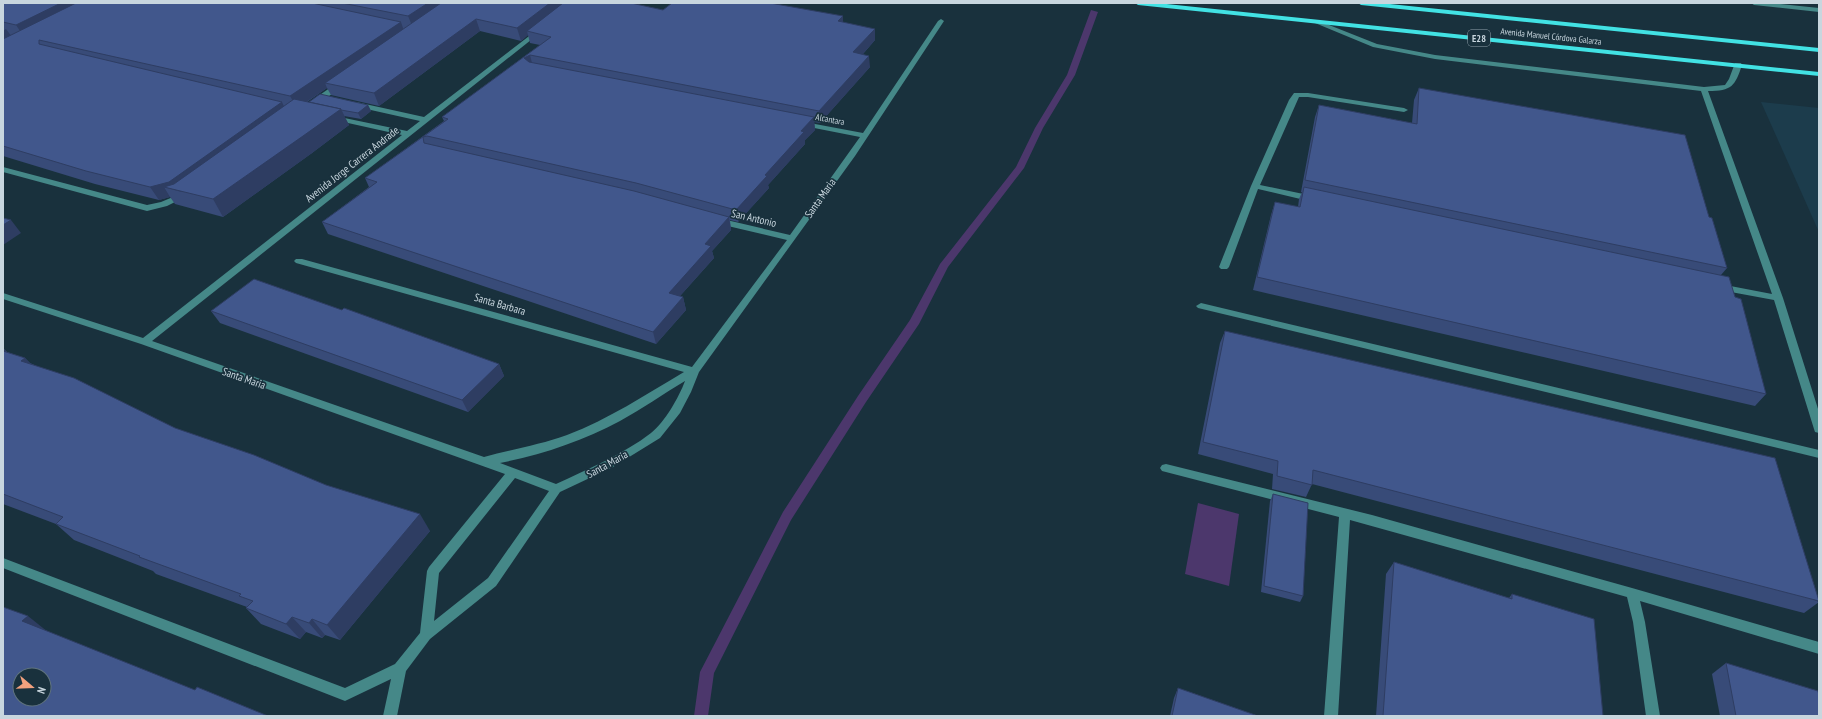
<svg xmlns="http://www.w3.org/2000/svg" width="1822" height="719" viewBox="0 0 1822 719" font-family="'PT Sans Narrow',sans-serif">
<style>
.built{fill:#1c3c4c}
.water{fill:#4c376c}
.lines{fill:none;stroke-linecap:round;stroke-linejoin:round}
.stream{fill:#4c376c;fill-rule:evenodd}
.minor{fill:#458888;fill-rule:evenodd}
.major{fill:#42e2e4;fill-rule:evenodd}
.wall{fill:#384b78}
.shaded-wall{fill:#2e3d62}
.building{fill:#41578c;stroke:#2e3d62;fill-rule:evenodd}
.labels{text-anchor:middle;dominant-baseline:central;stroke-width:3.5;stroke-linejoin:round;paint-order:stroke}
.far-street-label{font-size:9px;fill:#c8d6de;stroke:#19313d}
.shield{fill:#19313d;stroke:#94a4ae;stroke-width:1}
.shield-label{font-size:10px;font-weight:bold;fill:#c8d6de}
.street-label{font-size:11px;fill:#c8d6de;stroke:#19313d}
</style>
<rect width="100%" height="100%" fill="#19313d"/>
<path class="built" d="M1761,102L1819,108V232Z"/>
<path class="water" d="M1198,503L1239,514L1229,586L1185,574Z"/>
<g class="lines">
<path class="stream" d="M1091,10L1098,12L1075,75L1043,128L1024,168L948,267L919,324L866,402L791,520L714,673L708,716H694L700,672L783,512L858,396L910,320L940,264L1016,167L1035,128L1067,75Z"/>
<g class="minor">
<path d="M1751,3H1772L1819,8V12L1754,5Z"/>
<path d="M941,19L944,21L855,156L699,372L691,392L680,413L660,438L613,467L560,492L496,586L430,639L406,671L397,716H383L391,679L345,701L3,568V558L345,688L395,664L420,633L427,571L429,567L505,474L141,344L3,299V293L143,338L402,135L330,119V115L407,131L420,121L353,106L352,104L356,102L424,117L537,30H541V32L152,341L484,457C512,449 540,445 567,435C609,419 645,395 684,372L296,263L294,261L296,259H302L692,367L787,240L715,223L714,221L715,219L718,218L790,235L860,137L799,125V121L863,133L938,21ZM685,381C679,397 665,422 651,433C624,454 586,470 556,484L500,463C541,455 583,441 620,421C642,409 663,394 685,381ZM515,478L549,491L488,578L434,621L439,573Z"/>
<path d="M1315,21H1319L1377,44L1435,55L1704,87L1725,85L1729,79L1735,63H1741L1742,65C1735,86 1732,91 1708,91L1783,298L1819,412V433L1815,432L1814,429L1774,300L1720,290L1715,287L1720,284L1772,294L1701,91L1435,59L1373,47L1315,23Z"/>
<path d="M337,83L344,85L317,105H311V101Z"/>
<path d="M1294,93H1308L1404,108L1408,110L1404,112L1308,97H1299L1260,185L1313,196L1317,199L1313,202L1258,189L1229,267L1227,269H1221L1219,267L1251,186L1289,100Z"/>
<path d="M3,167L147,205L161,202L185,192L189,195L167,206L147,211L3,172Z"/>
<path d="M1201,303L1819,450V458L1198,308L1196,306Z"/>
<path d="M1166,464L1372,515L1632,588L1819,642V654L1640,601L1645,622L1660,716H1646L1633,622L1627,597L1350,520L1338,716H1324L1339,517L1162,471L1160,468L1162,465Z"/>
</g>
<g class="major">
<path d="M1135,3H1157L1819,72V76L1138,5Z"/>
<path d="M1358,3H1380L1819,48V52L1361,5Z"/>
</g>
</g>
<g class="wall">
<path d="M3,3H631L663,10L843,22L875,40L863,54L870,67L820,123L814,122L815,130L805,140V144L768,185L769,188L738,222L730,220L731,230L712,251L714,258L680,296L683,297L686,310L656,344L328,234L322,222L369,187L365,178L444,121L442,117L540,45L530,43L528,35L521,41L480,31L379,106L331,95L327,88L307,102L368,105L371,111L361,119L344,116L349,125L312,153L223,217L175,204L170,197L159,200L95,184L3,156Z"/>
<path d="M1419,88L1709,217L1727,268L1721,275L1735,297L1766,394L1755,406L1253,290L1271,215L1275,202L1298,207L1299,199L1302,192H1301L1315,117L1319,105L1412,123L1414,100Z"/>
<path d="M342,310L499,364L504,376L468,412L220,323L211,311Z"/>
<path d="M1225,331L1819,602L1804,613L1312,484L1306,497L1272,489L1273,474L1198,454L1220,343Z"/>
<path d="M3,348L7,352L25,358L30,363L175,428L430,531L340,640L325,635L322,638L306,632L300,639L261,624L246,608L247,607L156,574L153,571L74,540L56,524L3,504Z"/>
<path d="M1273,494L1303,596L1300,602L1261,592L1270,501Z"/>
<path d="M1394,562L1509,598L1512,594L1603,716H1376L1386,574Z"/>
<path d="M1726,663L1819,716H1720L1712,674Z"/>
<path d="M1178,688L1258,716H1170L1174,698Z"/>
</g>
<g class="shaded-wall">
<path d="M61,3H93L24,37L16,25Z"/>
<path d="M428,3H449L413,28L408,16Z"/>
<path d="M550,3H569L527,31L528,35L521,41L517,28Z"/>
<path d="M843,16V27L838,21Z"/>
<path d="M476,19L480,31L379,106L374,93Z"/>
<path d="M401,22L405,34L325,83L327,88L297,108L290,96Z"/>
<path d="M6,29L15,41L3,47V31Z"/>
<path d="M875,29V40L854,64L853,52Z"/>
<path d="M530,55L533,67L524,58Z"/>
<path d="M869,56L870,67L820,123L819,111Z"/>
<path d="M282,102L288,115L182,192L164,187L170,197L159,200L150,187Z"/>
<path d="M368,105L371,111L361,119L358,113Z"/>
<path d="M341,109L349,125L312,153L223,217L213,199Z"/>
<path d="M814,117L815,130L805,140V144L768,185L769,188L738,222L736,210L801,131Z"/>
<path d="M729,217L731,230L712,251L714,258L672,305L669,293L705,244Z"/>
<path d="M11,220L21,233L3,245V225Z"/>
<path d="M683,297L686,310L656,344L653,332Z"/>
<path d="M3,348L18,363L3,355Z"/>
<path d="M25,358L41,375L21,361Z"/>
<path d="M499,364L504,376L468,412L462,400Z"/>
<path d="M420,514L430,531L340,640L327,625Z"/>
<path d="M28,616L48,632L22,621Z"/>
<path d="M292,617L306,632L300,639L286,624Z"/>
<path d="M312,619L325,635L322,638L309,623Z"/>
</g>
<g class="building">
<path d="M3,3H61L16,25L3,22Z"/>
<path d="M76,3H312L401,22L290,96L39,40V44L282,102L169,182L150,187L86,171L3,146V39Z"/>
<path d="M342,3H428L408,16Z"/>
<path d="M441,3H550L517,28L476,19L374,93L325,83Z"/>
<path d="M563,3H631L663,10L672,3H770L843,16L838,21L875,29L853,52L869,56L819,111L530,55L524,58L529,62L814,117L801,131L804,132L765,175L767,176L736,210L636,183L427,136L423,137L424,143L634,191L729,217L705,244L711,246L669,293L683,297L653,332L322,222L377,182L365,178L448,119L442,117L551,37L527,31Z"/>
<path d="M1419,88L1685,135L1709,217L1712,218L1727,268L1305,180L1319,105L1417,124Z"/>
<path d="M320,94L368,105L358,113L341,110V109L309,102Z"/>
<path d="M294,99L341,109L303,136L213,199L164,187L174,184Z"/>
<path d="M1304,187L1729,277L1735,297L1741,299L1766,394L1257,277L1275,202L1300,207Z"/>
<path d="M3,218L11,220L3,225Z"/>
<path d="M254,279L342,310L344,308L499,364L462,400L211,311Z"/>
<path d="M1225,331L1775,458L1819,601L1313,470L1312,485L1277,476L1278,461L1203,442Z"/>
<path d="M3,351L25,358L21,361L74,378L175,428L254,455L326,485L420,514L327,625L312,619L309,623L292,617L286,624L246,608L253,601L239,596L241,594L139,557L140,556L56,524L63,517L3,494Z"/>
<path d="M1273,494L1308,503L1303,596L1264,586Z"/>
<path d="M1394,562L1512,599V594L1594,619L1603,716H1383Z"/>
<path d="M3,607L28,616L22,621L195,690L197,687L268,716H3ZM20,675H44V699H20Z"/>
<path d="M1726,663L1818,691L1819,696V716H1736Z"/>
<path d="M1178,688L1258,716H1172Z"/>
</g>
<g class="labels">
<g class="far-street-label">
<text transform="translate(1551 36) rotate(6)">Avenida Manuel Córdova Galarza</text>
<text transform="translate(830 119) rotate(11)">Alcantara</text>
</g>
<rect class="shield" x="1468" y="30" width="22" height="16" rx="3"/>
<g class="shield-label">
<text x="1479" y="38">E28</text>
</g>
<g class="street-label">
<text transform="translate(352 164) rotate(-38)">Avenida Jorge Carrera Andrade</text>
<text transform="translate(820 198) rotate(-55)">Santa Maria</text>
<text transform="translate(754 218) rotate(13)">San Antonio</text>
<text transform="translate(500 304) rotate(16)">Santa Barbara</text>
<text transform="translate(244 378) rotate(19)">Santa Maria</text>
<text transform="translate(607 464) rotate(-29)">Santa Maria</text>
</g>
</g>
<rect width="1822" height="719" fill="none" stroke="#c8d6de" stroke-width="8"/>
<g transform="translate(32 687) rotate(109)"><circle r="19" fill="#19313d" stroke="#5f737d"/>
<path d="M0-3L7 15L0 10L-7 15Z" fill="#f2a17e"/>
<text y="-6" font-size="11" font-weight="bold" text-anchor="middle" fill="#c8d6de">N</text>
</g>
</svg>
